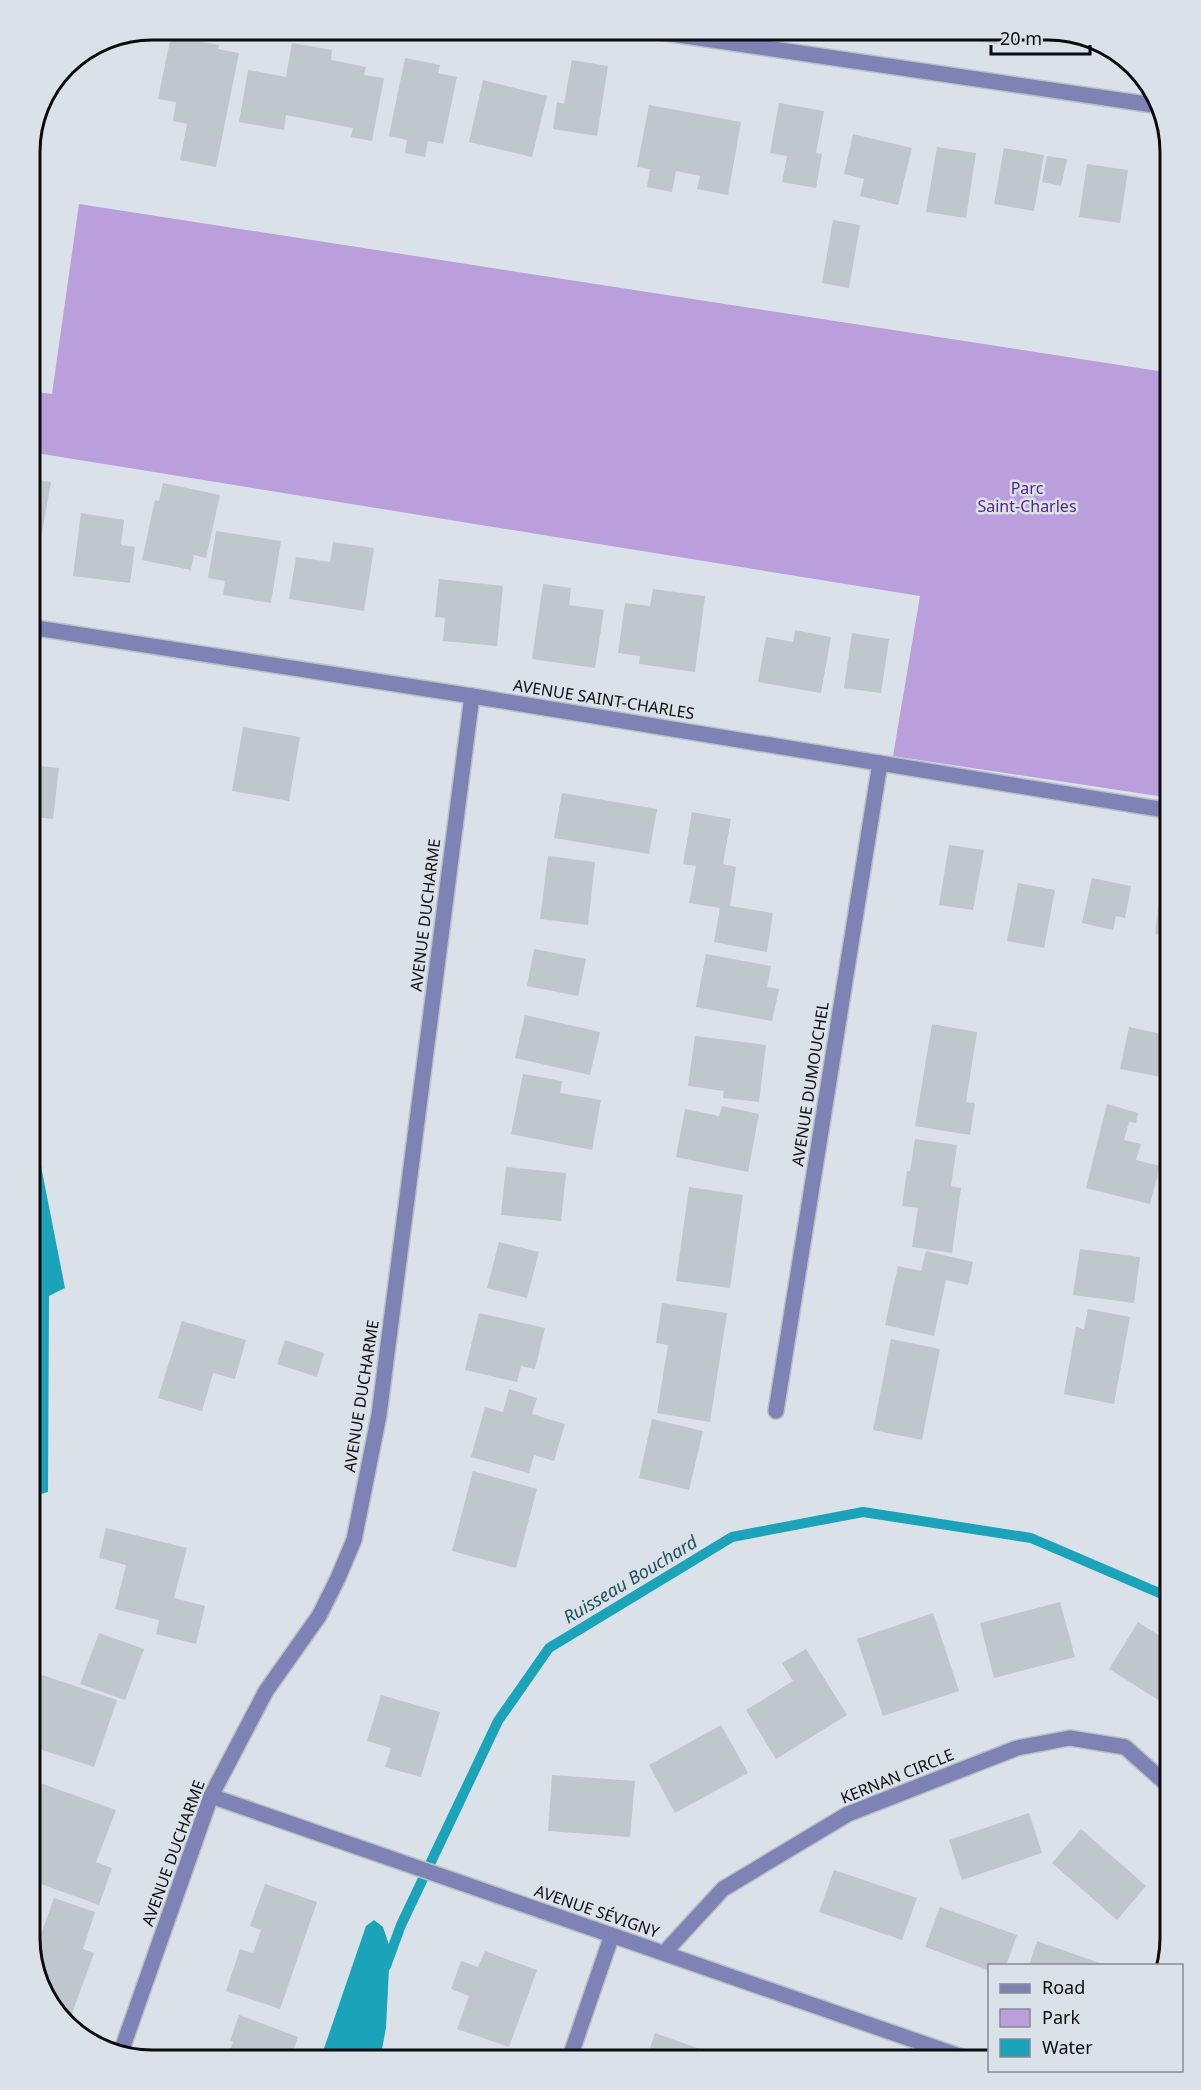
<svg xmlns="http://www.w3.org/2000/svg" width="1201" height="2090" viewBox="0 0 1201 2090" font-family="'Noto Sans',sans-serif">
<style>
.green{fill:#ba9fdc}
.water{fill:#1aa3b9}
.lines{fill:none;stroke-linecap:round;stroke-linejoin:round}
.stream{stroke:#1aa3b9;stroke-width:10}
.building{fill:#bec7cc}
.minor-casing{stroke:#babfc6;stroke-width:18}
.path{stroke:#7e8388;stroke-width:4;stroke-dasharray:1.5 4.5;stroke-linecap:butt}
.minor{stroke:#7f82b5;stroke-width:15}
.labels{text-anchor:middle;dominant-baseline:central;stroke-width:5;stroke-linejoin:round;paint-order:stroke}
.park-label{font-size:16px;fill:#55287e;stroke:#dbe1e9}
.street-label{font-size:16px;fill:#0a0c0f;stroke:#dbe1e9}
.water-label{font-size:18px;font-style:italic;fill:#1e515b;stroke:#dbe1e9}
.rim{fill:none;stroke:#0a0c0f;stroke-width:3}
</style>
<rect width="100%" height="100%" fill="#dbe1e9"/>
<path class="green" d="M79,204L1171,373V798L893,756L920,596L30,452V391L52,394Z"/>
<g class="water">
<path d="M30,1110L65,1288L49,1296L48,1492L30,1497Z"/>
<path d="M374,1920L383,1927L390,1948L386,2028L380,2060H320L366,1926Z"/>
</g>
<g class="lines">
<path class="stream" d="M386,1966L401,1925L498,1721L549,1648L732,1537L863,1512L1031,1538L1171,1598"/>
</g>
<g class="building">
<path d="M932,30H1000L997,44L931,33Z"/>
<path d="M171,36L219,45L218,49L239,53L216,167L180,160L187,124L173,121L176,102L158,99Z"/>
<path d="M292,43L332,50L331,60L366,67L364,75L384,78L372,141L351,137L353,128L286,115L284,130L239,122L248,70L286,77Z"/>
<path d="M405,58L440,65L438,73L457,77L443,144L428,141L425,157L405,153L407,140L389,136Z"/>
<path d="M572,60L608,66L597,136L553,129L557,102L564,104Z"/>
<path d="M483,80L547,96L532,157L469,142Z"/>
<path d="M779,103L824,111L816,153L822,154L816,188L782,182L787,156L770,153Z"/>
<path d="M649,105L741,122L728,195L697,189L700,176L676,171L672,192L647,187L650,169L637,167Z"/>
<path d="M853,134L912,148L898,205L860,196L864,179L844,174Z"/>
<path d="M937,147L976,153L966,218L926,212Z"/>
<path d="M1004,148L1044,155L1034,211L994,204Z"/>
<path d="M1047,156L1067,159L1061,186L1042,182Z"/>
<path d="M1087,164L1128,170L1120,223L1079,217Z"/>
<path d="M833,220L860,225L849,288L822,283Z"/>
<path d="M30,479L51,482L41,538L30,537Z"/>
<path d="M163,483L220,495L206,558L194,555L191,570L142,560L155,500L159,501Z"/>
<path d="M81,513L124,520L121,545L135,547L130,583L73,576Z"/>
<path d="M216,531L281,541L271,603L223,595L225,581L208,578Z"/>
<path d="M333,542L374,548L364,611L289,599L296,557L330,562Z"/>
<path d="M439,579L503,586L497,646L443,641L445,618L435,617Z"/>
<path d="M543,584L571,588L569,605L604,610L595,668L532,659Z"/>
<path d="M653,589L705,596L695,672L639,664L640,656L618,653L625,603L650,606Z"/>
<path d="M795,630L831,637L821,693L758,682L766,637L793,642Z"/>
<path d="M852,633L889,639L881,693L844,688Z"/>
<path d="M243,727L300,737L289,801L232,791Z"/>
<path d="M30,765L59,768L53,819L30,816Z"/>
<path d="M562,793L657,809L649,854L554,838Z"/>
<path d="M692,812L731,819L723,864L736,867L730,906L773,913L767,952L714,942L720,908L689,903L696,866L683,864Z"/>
<path d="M949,845L984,850L973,910L939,905Z"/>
<path d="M548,856L595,862L588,925L540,919Z"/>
<path d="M1092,878L1131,886L1125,918L1116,916L1113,930L1082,923Z"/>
<path d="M1018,883L1055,890L1044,948L1007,941Z"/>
<path d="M1161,884L1171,885V936L1155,934Z"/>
<path d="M534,949L586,959L578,996L527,986Z"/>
<path d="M706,954L771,966L767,987L779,989L772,1021L696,1007Z"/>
<path d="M525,1015L600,1032L590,1075L515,1058Z"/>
<path d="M932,1024L977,1032L966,1102L975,1103L970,1135L915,1126Z"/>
<path d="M1129,1027L1171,1036V1079L1120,1069Z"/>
<path d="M695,1036L766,1045L759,1102L723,1098L724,1091L688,1086Z"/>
<path d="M523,1074L562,1081L560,1093L601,1100L592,1150L511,1134Z"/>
<path d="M1107,1104L1138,1113L1136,1123L1129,1122L1124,1140L1141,1144L1136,1160L1160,1166L1150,1204L1086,1188Z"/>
<path d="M722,1106L759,1114L748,1172L676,1157L685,1109L719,1116Z"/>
<path d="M915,1139L957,1145L951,1186L961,1188L952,1253L912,1247L918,1208L902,1206L907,1171H910Z"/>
<path d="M506,1167L566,1173L561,1221L501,1215Z"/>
<path d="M689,1187L743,1195L730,1288L676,1281Z"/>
<path d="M499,1242L539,1252L527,1298L487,1288Z"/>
<path d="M1080,1249L1140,1257L1134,1303L1073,1295Z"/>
<path d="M926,1251L973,1262L968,1285L946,1280L934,1336L885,1325L898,1266L921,1271Z"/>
<path d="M662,1303L727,1313L710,1422L657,1413L668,1345L656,1343Z"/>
<path d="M1088,1309L1130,1317L1114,1404L1064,1394L1076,1327L1084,1329Z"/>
<path d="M479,1313L545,1328L535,1369L521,1366L517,1382L465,1370Z"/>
<path d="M182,1321L246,1340L235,1379L213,1373L202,1411L158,1398Z"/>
<path d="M891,1339L940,1349L922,1440L873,1430Z"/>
<path d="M285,1340L324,1353L317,1377L277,1364Z"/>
<path d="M509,1389L537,1398L532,1414L565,1424L554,1461L534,1455L529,1473L471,1457L485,1407L503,1412Z"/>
<path d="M652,1419L703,1431L689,1490L639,1478Z"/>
<path d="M473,1471L537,1489L516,1568L452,1551Z"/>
<path d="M106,1528L187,1548L174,1598L205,1606L196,1644L156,1634L159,1620L115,1609L126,1565L99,1558Z"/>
<path d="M1060,1602L1075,1657L994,1678L980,1623Z"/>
<path d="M933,1613L959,1691L883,1716L857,1639Z"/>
<path d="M1138,1622L1171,1643V1708L1109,1669Z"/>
<path d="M99,1633L144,1649L125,1700L80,1684Z"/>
<path d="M806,1649L847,1715L776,1759L746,1710L793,1681L782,1663Z"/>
<path d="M39,1674L117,1700L94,1767L30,1746V1738L34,1726L30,1725V1702Z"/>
<path d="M381,1695L440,1712L421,1777L385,1767L391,1748L367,1741Z"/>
<path d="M721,1725L748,1773L675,1813L649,1765Z"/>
<path d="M552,1775L635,1781L630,1837L548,1831Z"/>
<path d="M40,1783L116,1810L96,1862L112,1868L99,1905L30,1880L34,1866L30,1865V1810Z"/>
<path d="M1029,1813L1042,1853L962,1880L949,1840Z"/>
<path d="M1081,1829L1146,1886L1117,1920L1052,1863Z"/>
<path d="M834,1870L917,1898L902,1940L819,1912Z"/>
<path d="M265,1884L317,1902L280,2009L226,1991L240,1949L253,1953L261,1930L250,1926Z"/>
<path d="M54,1898L95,1912L83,1949L94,1953L69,2022L42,1991L34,1954Z"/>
<path d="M940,1907L1017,1935L1006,1966H990V1971L925,1947Z"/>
<path d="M1037,1941L1105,1965V1966H1029Z"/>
<path d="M485,1951L537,1970L509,2047L457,2029L469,1996L451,1989L461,1961L478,1967Z"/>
<path d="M239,2015L298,2037L290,2060H226L233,2042L230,2041Z"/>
<path d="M655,2033L731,2060H646Z"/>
</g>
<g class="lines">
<g class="minor-casing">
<g id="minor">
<path d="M644,30L1160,106"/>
<path d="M30,627L472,696L1171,811"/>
<path d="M776,1411L880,763"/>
<path d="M211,1796L971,2060"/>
<path d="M664,1953L723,1889L848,1814L1017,1748L1070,1738L1125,1747L1171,1788"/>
<path d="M121,2052L211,1796L266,1691L319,1616L338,1578L354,1540L379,1415L472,696"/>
<path d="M569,2060L612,1935"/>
</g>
</g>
<path class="path" d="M1170,372L1168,387H1171"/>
<use href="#minor" class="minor"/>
</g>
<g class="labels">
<g class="park-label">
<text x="1027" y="488">Parc<tspan x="1027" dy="18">Saint-Charles</tspan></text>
</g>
<g class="street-label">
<text transform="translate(604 699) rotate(9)">AVENUE SAINT-CHARLES</text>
<text transform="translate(425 915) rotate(-83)">AVENUE DUCHARME</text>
<text transform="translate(810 1084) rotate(-81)">AVENUE DUMOUCHEL</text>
<text transform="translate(361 1396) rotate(-81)">AVENUE DUCHARME</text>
<text transform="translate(897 1776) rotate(-22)">KERNAN CIRCLE</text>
<text transform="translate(173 1853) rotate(-70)">AVENUE DUCHARME</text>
<text transform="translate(597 1911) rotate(19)">AVENUE SÉVIGNY</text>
</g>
<g class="water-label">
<text transform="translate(630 1579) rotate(-31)">Ruisseau Bouchard</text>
</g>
</g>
<path d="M0 0H1201V2090H0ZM152 40H1048A112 112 0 0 1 1160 152V1938A112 112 0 0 1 1048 2050H152A112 112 0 0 1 40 1938V152A112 112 0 0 1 152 40Z" fill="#dbe1e9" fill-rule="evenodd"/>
<path class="rim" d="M152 40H1048A112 112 0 0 1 1160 152V1938A112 112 0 0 1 1048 2050H152A112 112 0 0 1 40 1938V152A112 112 0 0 1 152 40Z"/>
<rect x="988" y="1964" width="195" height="108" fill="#dbe1e9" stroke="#878c92" stroke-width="1.5"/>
<rect x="1000" y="1984" width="30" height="9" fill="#7f82b5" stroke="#878c92" stroke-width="1.5"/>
<text x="1042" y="1994" font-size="18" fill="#0a0c0f">Road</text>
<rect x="1000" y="2009" width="30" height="18" fill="#ba9fdc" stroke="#878c92" stroke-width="1.5"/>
<text x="1042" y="2024" font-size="18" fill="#0a0c0f">Park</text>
<rect x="1000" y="2039" width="30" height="18" fill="#1aa3b9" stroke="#878c92" stroke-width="1.5"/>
<text x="1042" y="2054" font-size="18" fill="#0a0c0f">Water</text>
<path d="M991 45v9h99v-9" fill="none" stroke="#0a0c0f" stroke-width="3"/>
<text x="1000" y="45" font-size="18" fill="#0a0c0f" stroke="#dbe1e9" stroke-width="4.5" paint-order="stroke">20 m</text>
</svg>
